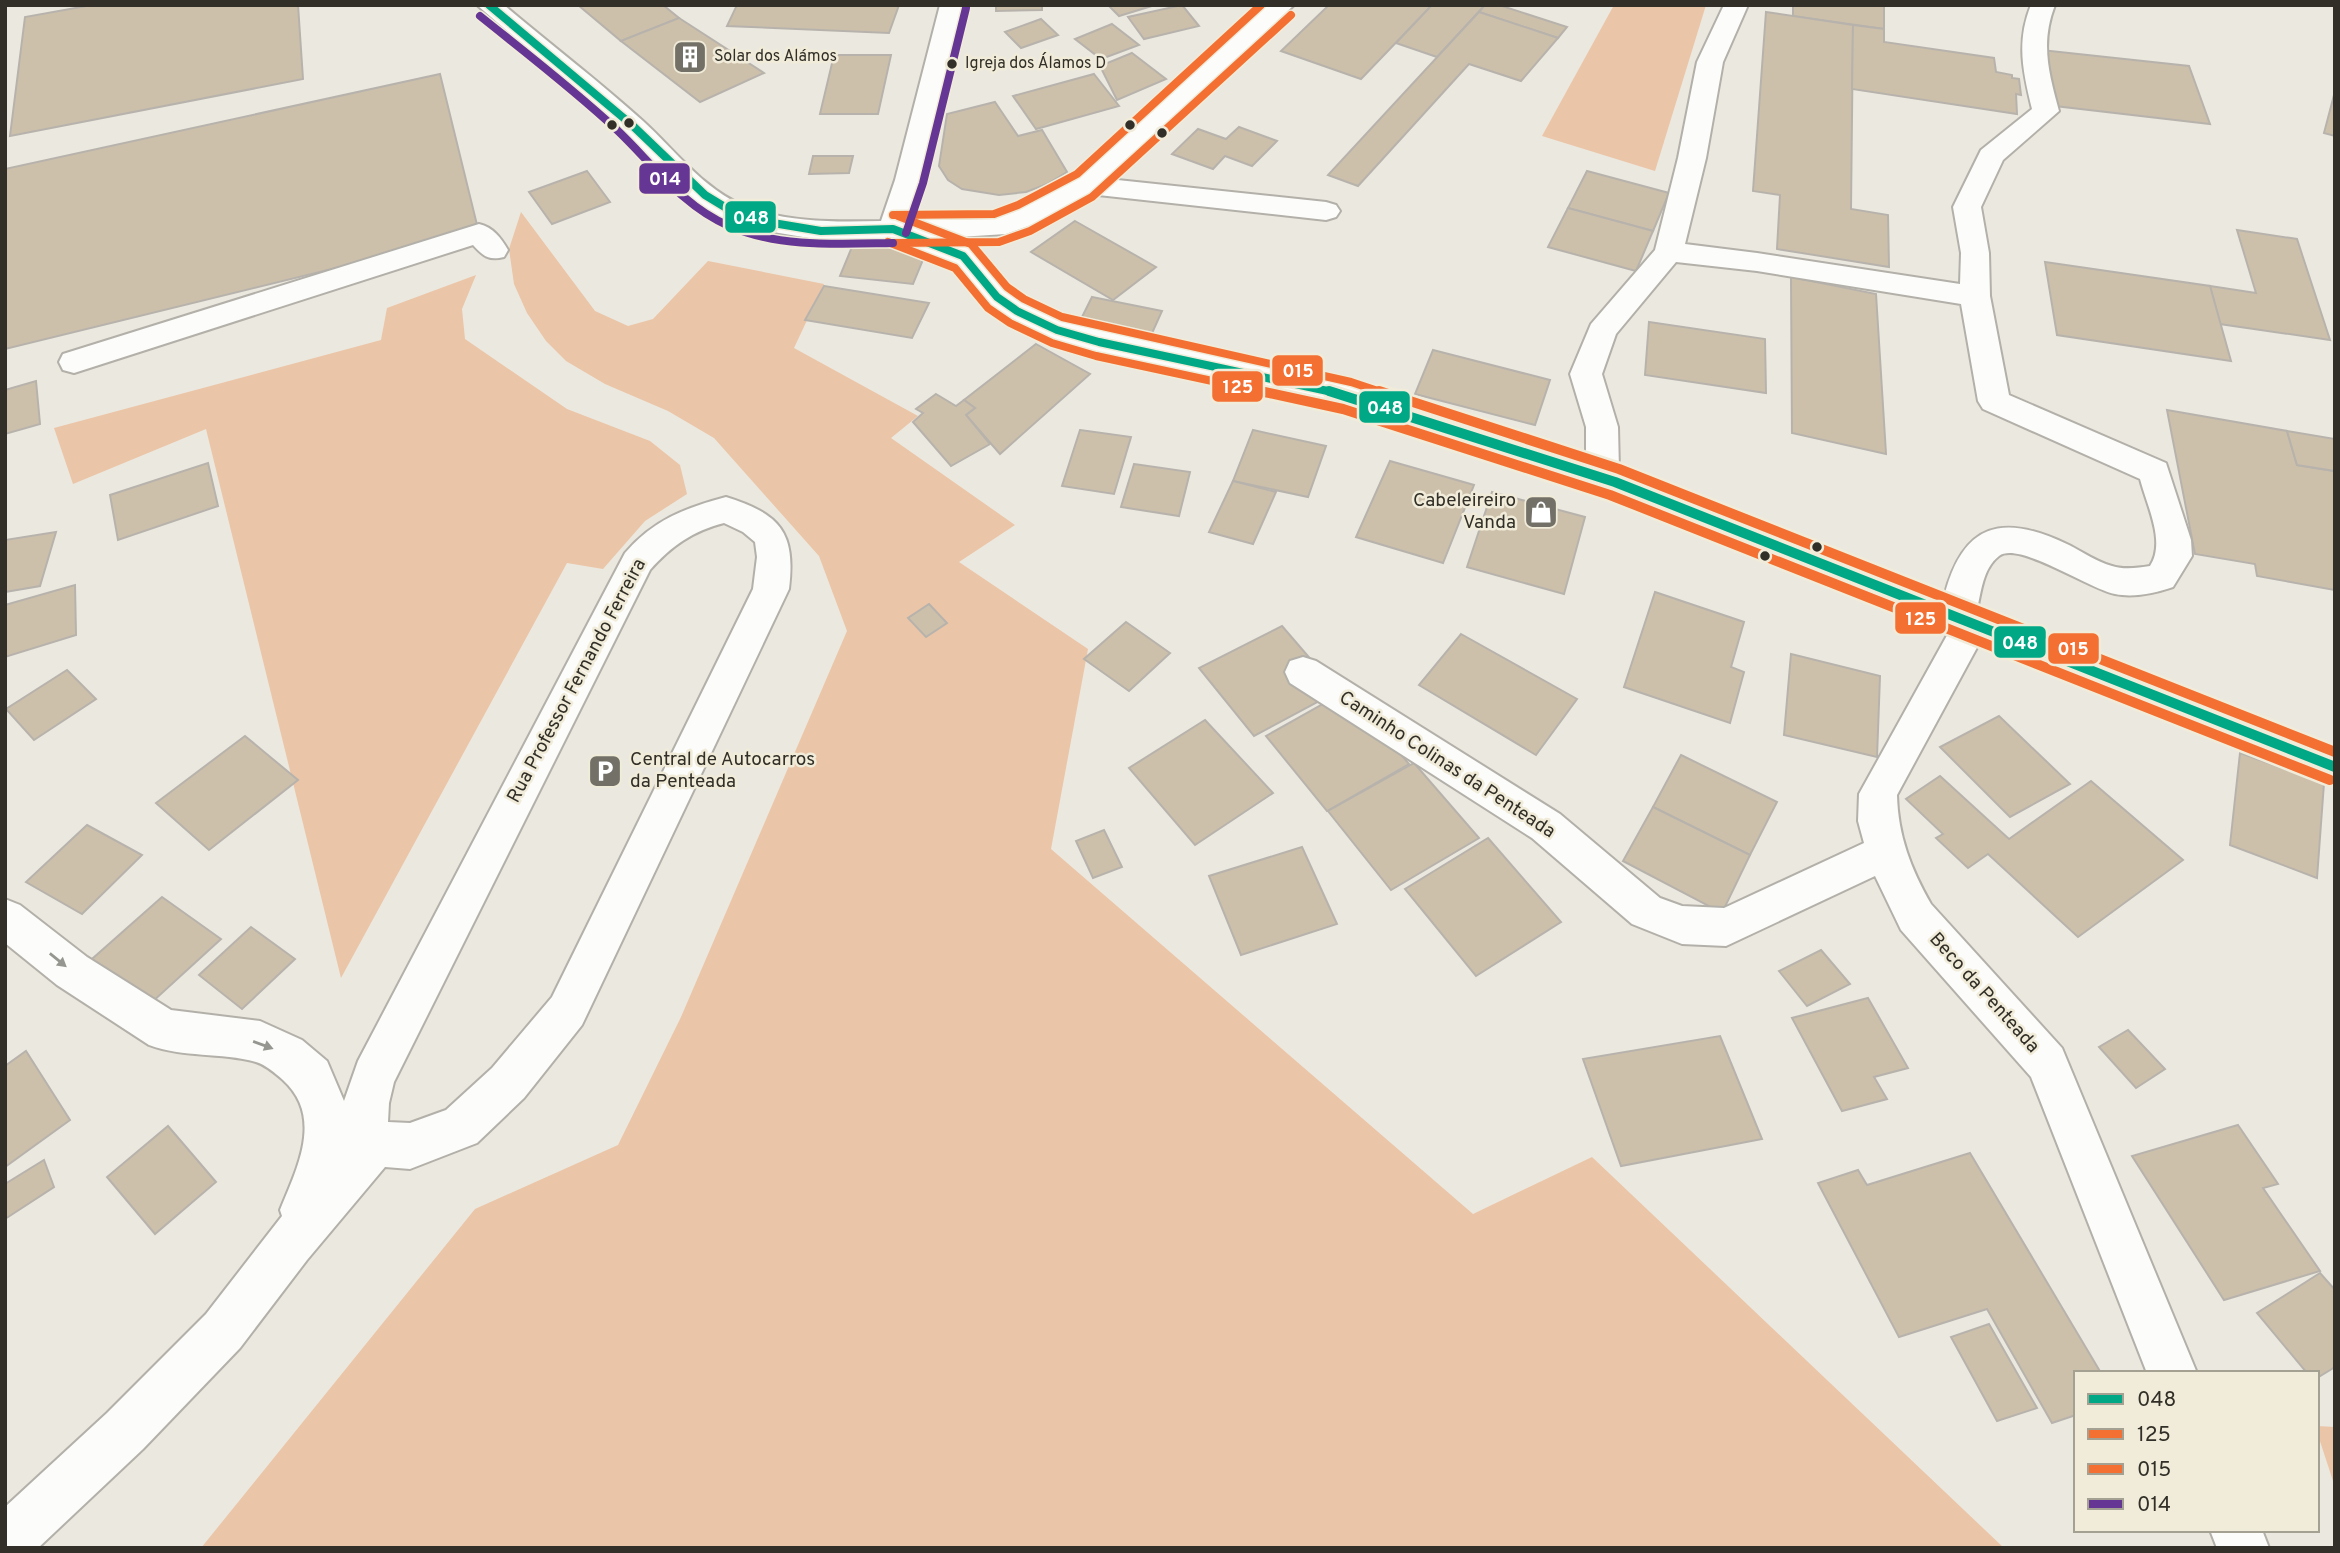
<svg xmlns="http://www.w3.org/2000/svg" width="2340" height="1553" viewBox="0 0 2340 1553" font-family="Overpass,sans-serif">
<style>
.green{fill:#ebc5a7}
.building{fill:#cdc0ab;stroke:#b7b3ac;stroke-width:2}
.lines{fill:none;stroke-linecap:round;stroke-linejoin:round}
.minor-casing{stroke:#b3b0a9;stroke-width:4}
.minor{fill:#fcfcfa;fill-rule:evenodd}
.bus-1-far1-casing{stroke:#f1ecd9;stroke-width:11}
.bus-1-casing{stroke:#f1ecd9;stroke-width:15}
.bus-2-far1-casing{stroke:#f1ecd9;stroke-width:11}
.bus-2-casing{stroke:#f1ecd9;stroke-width:15}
.bus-3-far1-casing{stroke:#f1ecd9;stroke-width:11}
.bus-3-casing{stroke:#f1ecd9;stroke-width:15}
.bus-4-casing{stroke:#f1ecd9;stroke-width:11}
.bus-1-far1{stroke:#00a886;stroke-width:8}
.bus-1{stroke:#00a886;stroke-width:10}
.bus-2-far1{stroke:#f37032;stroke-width:8}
.bus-2{stroke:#f37032;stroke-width:10}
.bus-3-far1{stroke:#f37032;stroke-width:8}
.bus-3{stroke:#f37032;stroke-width:10}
.bus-4{stroke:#663695;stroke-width:8}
.oneway{fill:#969690}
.bus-dot{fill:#312f27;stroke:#f1ecd9;stroke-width:2.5}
.labels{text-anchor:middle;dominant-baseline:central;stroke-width:5;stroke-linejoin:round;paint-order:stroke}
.far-poi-label{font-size:16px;fill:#312f27;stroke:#f1ecd9;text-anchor:start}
.far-bus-label{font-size:16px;fill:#312f27;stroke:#f1ecd9;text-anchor:start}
.poi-label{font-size:19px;fill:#312f27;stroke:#f1ecd9;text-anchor:end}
.street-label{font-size:19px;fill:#312f27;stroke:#f1ecd9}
.line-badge{stroke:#f1ecd9;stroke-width:2.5}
.badge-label{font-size:19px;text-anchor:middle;font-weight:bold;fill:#fff}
</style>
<rect width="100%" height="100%" fill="#ebe8df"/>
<g class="green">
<path d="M1614,5H1706L1655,171L1542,136Z"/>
<path d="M521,212L595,311L628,326L653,319L708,261L824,284L794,348L918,416L891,438L1015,525L959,562L1088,649L1051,849L1473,1214L1592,1157L2004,1548H201L475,1209L618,1145L681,1017L847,631L819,556L714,438L668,411L605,384L566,361L546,341L527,313L514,284L509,249Z"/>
<path d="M476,275L462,309L465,339L567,409L650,441L680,465L687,494L645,521L603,569L567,563L341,978L206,429L73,484L54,428L381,340L387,308Z"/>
<path d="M2317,1426L2335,1427V1487L2317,1432Z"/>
</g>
<g class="building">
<path d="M92,5H298L303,79L10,136L25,17Z"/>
<path d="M578,5H663L679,18L621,41Z"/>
<path d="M737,5H899L889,33L727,26Z"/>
<path d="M996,5H1042V10L996,11Z"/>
<path d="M1108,5H1155L1119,16Z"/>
<path d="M1182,5L1199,26L1144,39L1128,17Z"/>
<path d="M1329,5H1432L1361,79L1281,51Z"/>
<path d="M1432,5H1485L1437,57L1396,43Z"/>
<path d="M1485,5H1499L1567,27L1558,38L1479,12Z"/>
<path d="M1793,5H1884V29L1793,16Z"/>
<path d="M1479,12L1558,38L1521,81L1469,64L1358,186L1328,175Z"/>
<path d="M1766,12L1853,25L1851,209L1888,215L1889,267L1777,249L1780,195L1753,191Z"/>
<path d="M679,18L764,73L700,102L621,41Z"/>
<path d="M1041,19L1058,35L1021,48L1005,32Z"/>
<path d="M1112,24L1139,45L1101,59L1075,39Z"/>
<path d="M1853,25L1884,29V42L1994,58L1996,72L2012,75V78L2019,79L2021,95L2016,94L2017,114L1852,89Z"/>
<path d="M2041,50L2189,66L2210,124L2055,106Z"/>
<path d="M1132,53L1166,79L1117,100L1100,66Z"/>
<path d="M834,55H891L878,114H820Z"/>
<path d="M440,74L479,233L5,349V169Z"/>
<path d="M1094,74L1119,106L1036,129L1013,96Z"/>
<path d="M2334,95H2335V136L2324,133Z"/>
<path d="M995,102L1018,136L1042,130L1067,172L1047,184L1026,192L999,195L962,189L948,180L939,166L947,114Z"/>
<path d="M1239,127L1277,141L1252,166L1225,156L1213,169L1172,154L1198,129L1226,139Z"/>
<path d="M813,156H853L849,173L809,174Z"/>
<path d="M587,171L610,202L552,224L529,192Z"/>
<path d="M1587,171L1669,193L1653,231L1568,208Z"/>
<path d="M1568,208L1653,231L1636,271L1548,247Z"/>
<path d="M1075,221L1156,267L1113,300L1031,252Z"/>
<path d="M2237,230L2297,239L2330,340L2220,324L2210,286L2256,293Z"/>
<path d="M854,242L927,250L913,284L840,276Z"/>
<path d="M2045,262L2210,286L2231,361L2057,335Z"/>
<path d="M1791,277L1876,294L1886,454L1792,433Z"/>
<path d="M824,286L929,303L912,338L805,320Z"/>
<path d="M1092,297L1162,311L1148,342L1077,327Z"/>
<path d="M1649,322L1765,339L1766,393L1645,375Z"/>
<path d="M1036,344L1090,374L1000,454L966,415L975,408L964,400Z"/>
<path d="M1433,350L1550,380L1535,425L1415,394Z"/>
<path d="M36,381L40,424L5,434V390Z"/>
<path d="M936,394L956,406L964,400L975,408L966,415L990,444L951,466L913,422L923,413L916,409Z"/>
<path d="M2167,410L2287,431L2297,465L2334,471L2335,590L2257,576L2255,564L2195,554Z"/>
<path d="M1080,430L1131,437L1114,494L1062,486Z"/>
<path d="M1253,430L1326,446L1308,497L1233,481Z"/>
<path d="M2287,431L2335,439V471L2297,465Z"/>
<path d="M1390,461L1474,485L1443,563L1356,537Z"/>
<path d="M208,463L218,506L118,540L110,495Z"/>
<path d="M1134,464L1190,472L1179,516L1121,507Z"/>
<path d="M1233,481L1276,492L1253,544L1209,532Z"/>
<path d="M1492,492L1585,517L1564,594L1467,567Z"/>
<path d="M56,532L40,586L5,592V540Z"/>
<path d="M75,585L76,635L5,657V605Z"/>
<path d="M1655,592L1744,622L1731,667L1744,672L1730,723L1624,687Z"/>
<path d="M929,604L947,623L926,637L908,618Z"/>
<path d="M1126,622L1170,653L1129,691L1084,659Z"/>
<path d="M1282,626L1338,691L1254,736L1199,668Z"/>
<path d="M1461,634L1577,699L1536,755L1419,685Z"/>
<path d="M1791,654L1880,676L1877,757L1784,735Z"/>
<path d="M67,670L96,699L34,740L6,709Z"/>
<path d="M1346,691L1409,764L1327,811L1266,736Z"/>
<path d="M1999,716L2070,784L2010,817L1940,747Z"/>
<path d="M1205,720L1273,793L1195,845L1129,768Z"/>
<path d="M245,736L298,780L209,850L156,803Z"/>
<path d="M2240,753L2324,783L2317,878L2230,845Z"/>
<path d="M1681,755L1777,802L1750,855L1653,807Z"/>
<path d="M1414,763L1479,838L1391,890L1328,811Z"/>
<path d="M1940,776L2009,839L2091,781L2183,860L2078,937L1988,854L1968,868L1936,838L1943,834L1906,799Z"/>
<path d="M1653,807L1750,855L1722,913L1623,861Z"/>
<path d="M87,825L142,855L82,914L26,882Z"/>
<path d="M1104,830L1122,867L1093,878L1076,841Z"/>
<path d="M1488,838L1561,922L1476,976L1405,889Z"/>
<path d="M1302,847L1337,924L1241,955L1209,876Z"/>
<path d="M162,897L221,939L151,1003L92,959Z"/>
<path d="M251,927L295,959L242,1009L199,975Z"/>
<path d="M1821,950L1850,984L1807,1006L1779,971Z"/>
<path d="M1868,998L1908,1068L1874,1077L1887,1099L1842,1111L1792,1018Z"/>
<path d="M2128,1030L2165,1069L2136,1088L2099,1047Z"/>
<path d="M1720,1036L1762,1139L1621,1166L1583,1059Z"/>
<path d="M26,1051L70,1120L5,1167V1066Z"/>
<path d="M2238,1125L2278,1184L2263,1188L2320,1271L2224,1300L2132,1156Z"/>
<path d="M168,1126L216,1182L155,1234L107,1177Z"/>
<path d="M1970,1153L2101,1373H2076V1415L2052,1423L1987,1309L1899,1337L1818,1183L1858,1170L1867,1185Z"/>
<path d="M44,1160L54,1187L5,1219V1184Z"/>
<path d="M2320,1273L2335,1290V1367L2317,1378V1373H2307L2257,1313Z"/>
<path d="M1989,1324L2037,1408L1997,1421L1951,1337Z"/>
</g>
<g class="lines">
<g class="minor-casing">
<g id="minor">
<path d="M477,5H504C550,44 599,81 643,121C674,149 705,191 745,206C788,223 836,222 881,221L895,180L940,5H964L923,180L910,220L993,219L1014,212L1075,179L1267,5H1294L1108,179L1326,202L1336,205L1340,211L1336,217L1326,220L1089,194L1034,224L1006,234L943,238L973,249L1008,290L1028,304L1068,323L1347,384L1586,460V427L1570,374L1591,324L1655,250L1678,158L1697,62L1724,5H1748L1723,62L1706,158L1685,244L1757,253L1960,284L1961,253L1953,207L1981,150L2032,109C2023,72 2016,42 2031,5H2055C2040,43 2049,74 2059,111L2003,160L1981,207L1989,253L1990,296L2009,395L2166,463L2191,540L2192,556L2173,587C2155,593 2134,598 2115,594C2089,589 2019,541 1999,556C1983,568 1981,592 1977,610L2335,750V783L1980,642L1897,795C1898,836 1911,869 1931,904L2062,1048L2197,1373H2147L2031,1077L1901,930L1875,876L1726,946L1682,944L1632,924L1532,838L1290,683L1285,672L1290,661L1303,657L1316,661L1560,814L1660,898L1682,906L1724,908L1864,843L1858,821L1859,794L1950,630L1603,491L1343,405L1099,352L1046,337L1006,318L986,304L953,263L892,239L821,240L767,231L723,218L695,201L623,131ZM1676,262L1757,271L1961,304L1978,401L1983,409L2140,479C2147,506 2166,542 2150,566C2138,568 2124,570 2112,566C2097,562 2083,552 2069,545C2003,513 1963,522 1944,597L1619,471L1618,427L1602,374L1616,334Z"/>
<path d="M479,224C493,227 501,238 508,250L504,257C489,261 483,256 473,245L74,373L63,370L59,362L63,354Z"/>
<path d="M726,497C780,514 796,532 789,589L582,1025L524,1098L477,1143L410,1169L385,1167L307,1260L240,1348L143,1449L38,1548H5V1507L107,1413L206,1314L282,1216L280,1210C297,1168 324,1117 283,1080C275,1073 266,1065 256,1062C221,1052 183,1058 149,1045L57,985L5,943V899L20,905L87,957L171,1010L260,1021L302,1040L327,1061L344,1101L358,1061L625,553C653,520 685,508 726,497ZM724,523L743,532L755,542L757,557L753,589L552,997L492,1068L446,1110L410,1123L388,1122L389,1103L394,1082L650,570C671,546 693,531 724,523Z"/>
<path d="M2210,1530H2262L2269,1548H2217Z"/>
</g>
</g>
<use href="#minor" class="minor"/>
<g class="bus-1-far1-casing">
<path id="bus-1-far1" d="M489,5L632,125L705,195L733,212L767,222L821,231L893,229L963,256L997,297L1017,311L1057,330L1099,342L1337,393"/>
</g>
<g class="bus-1-casing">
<path id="bus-1" d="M1329,391L1615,482L2335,767"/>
</g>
<g class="bus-2-far1-casing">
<g id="bus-2-far1">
<path d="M888,242L955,268L988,308L1010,323L1052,343L1096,356L1268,393"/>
<path d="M893,243L999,242L1030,231L1092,197L1291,15"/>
</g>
</g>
<g class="bus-2-casing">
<path id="bus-2" d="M1260,391L1343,409L1610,495L2330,780"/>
</g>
<g class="bus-3-far1-casing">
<g id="bus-3-far1">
<path d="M893,215L994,214L1018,205L1077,174L1261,5"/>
<path d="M898,216L971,244L1007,287L1024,299L1062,317L1351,382L1384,393"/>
</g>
</g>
<g class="bus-3-casing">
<path id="bus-3" d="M1379,391L1619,469L2335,752"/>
</g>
<g class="bus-4-casing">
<g id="bus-4">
<path d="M480,16C526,53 573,89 616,129C652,163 682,206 729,226C780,248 838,244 893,243"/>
<path d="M906,233L923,183L966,8"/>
</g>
</g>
<use href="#bus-1-far1" class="bus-1-far1"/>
<use href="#bus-1" class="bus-1"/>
<use href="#bus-2-far1" class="bus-2-far1"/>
<use href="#bus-2" class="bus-2"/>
<use href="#bus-3-far1" class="bus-3-far1"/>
<use href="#bus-3" class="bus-3"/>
<use href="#bus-4" class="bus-4"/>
</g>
<defs><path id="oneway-solid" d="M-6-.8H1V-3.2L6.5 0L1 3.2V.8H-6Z" transform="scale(1.75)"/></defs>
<g class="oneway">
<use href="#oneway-solid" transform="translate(58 960) rotate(39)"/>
<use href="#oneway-solid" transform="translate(263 1045) rotate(20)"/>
</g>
<defs>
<g id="building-square" transform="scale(1.75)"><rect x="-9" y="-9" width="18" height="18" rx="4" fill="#727067" stroke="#f1ecd9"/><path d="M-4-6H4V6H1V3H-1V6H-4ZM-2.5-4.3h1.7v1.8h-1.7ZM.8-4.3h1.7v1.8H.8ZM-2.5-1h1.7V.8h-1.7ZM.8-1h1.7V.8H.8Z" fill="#fff"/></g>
<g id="shop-square" transform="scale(1.75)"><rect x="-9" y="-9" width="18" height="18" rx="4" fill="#727067" stroke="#f1ecd9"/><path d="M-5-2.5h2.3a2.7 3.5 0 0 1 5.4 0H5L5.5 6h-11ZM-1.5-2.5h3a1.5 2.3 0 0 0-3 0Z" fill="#fff"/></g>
<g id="parking-square" transform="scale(1.75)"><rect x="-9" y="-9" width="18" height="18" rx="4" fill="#727067" stroke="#f1ecd9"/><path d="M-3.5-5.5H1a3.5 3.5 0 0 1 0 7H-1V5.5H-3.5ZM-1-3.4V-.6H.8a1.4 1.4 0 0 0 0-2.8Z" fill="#fff"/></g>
</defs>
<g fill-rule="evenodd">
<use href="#building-square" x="690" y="57"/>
<use href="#shop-square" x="1541" y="512"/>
<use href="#parking-square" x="605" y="771"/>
</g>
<g class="bus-dot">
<circle cx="952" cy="64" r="6"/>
<circle cx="629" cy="123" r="6"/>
<circle cx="612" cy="125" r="6"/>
<circle cx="1130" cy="125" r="6"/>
<circle cx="1162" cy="133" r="6"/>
<circle cx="1817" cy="547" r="6"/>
<circle cx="1765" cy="556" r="6"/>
</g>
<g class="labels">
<g class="far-poi-label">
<text x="714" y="57">Solar dos Alámos</text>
</g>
<g class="far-bus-label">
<text x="965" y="64">Igreja dos Álamos D</text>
</g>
<g class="poi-label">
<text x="1516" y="501">Cabeleireiro<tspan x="1516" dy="22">Vanda</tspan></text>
<text x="630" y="760" text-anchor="start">Central de Autocarros<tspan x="630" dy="22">da Penteada</tspan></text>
</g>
<g class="street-label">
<text transform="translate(577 681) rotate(-62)">Rua Professor Fernando Ferreira</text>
<text transform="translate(1447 765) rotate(33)">Caminho Colinas da Penteada</text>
<text transform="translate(1984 993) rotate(48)">Beco da Penteada</text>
</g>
</g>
<g class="line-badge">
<rect x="638" y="162" width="53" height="33" rx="7" fill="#663695"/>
<rect x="724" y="200" width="53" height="34" rx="7" fill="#00a886"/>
<rect x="1271" y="354" width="53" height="33" rx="7" fill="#f37032"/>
<rect x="1211" y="370" width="53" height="33" rx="7" fill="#f37032"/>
<rect x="1358" y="390" width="53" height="34" rx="7" fill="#00a886"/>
<rect x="1894" y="601" width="53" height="34" rx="7" fill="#f37032"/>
<rect x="1993" y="625" width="54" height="34" rx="7" fill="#00a886"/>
<rect x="2047" y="632" width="53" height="33" rx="7" fill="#f37032"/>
</g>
<g class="badge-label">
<text x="665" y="185">014</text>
<text x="751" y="224">048</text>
<text x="1298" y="377">015</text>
<text x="1238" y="393">125</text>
<text x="1385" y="414">048</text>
<text x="1921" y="625">125</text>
<text x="2020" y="649">048</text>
<text x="2073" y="655">015</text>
</g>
<rect width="2340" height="1553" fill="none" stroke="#312f27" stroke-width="14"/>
<rect x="2074" y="1371" width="245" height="161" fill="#f1ecd9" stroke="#a4a092" stroke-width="2"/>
<rect x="2088" y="1394" width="35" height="10" fill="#00a886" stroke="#a4a092" stroke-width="2"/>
<text x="2137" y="1406" font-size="21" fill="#312f27">048</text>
<rect x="2088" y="1429" width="35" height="10" fill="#f37032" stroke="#a4a092" stroke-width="2"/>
<text x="2137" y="1441" font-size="21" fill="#312f27">125</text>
<rect x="2088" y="1464" width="35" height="10" fill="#f37032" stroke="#a4a092" stroke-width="2"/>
<text x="2137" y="1476" font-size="21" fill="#312f27">015</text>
<rect x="2088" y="1499" width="35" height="10" fill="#663695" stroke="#a4a092" stroke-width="2"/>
<text x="2137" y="1511" font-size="21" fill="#312f27">014</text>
</svg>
